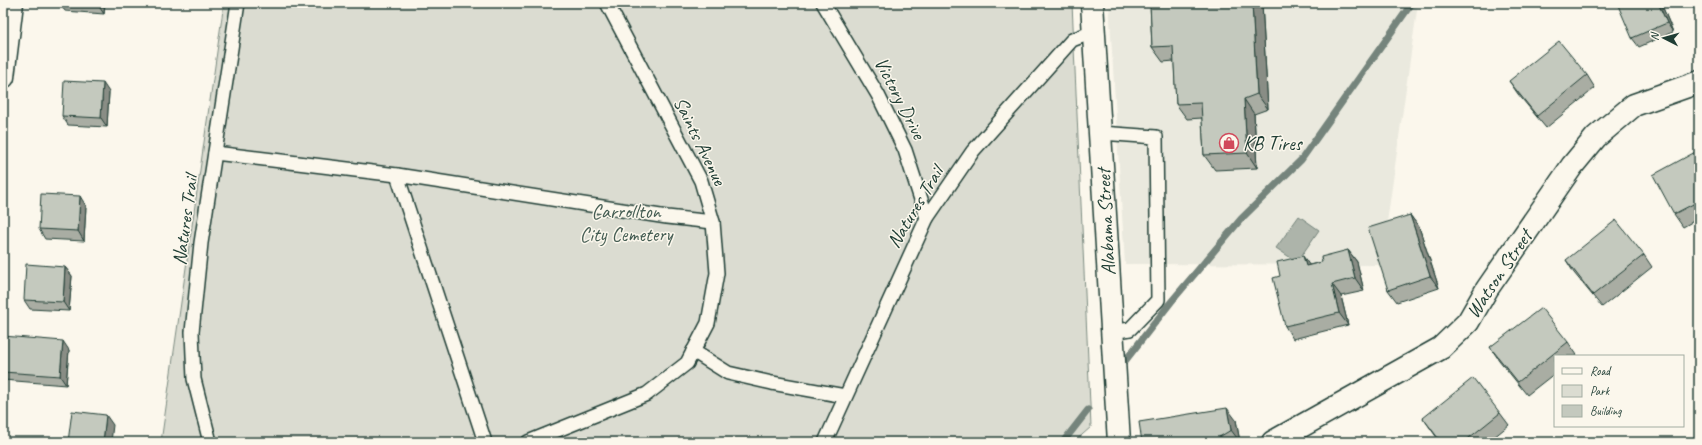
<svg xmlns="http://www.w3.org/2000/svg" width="1702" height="445" viewBox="0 0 1702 445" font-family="Caveat,sans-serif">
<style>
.built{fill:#eae9de}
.green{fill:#dbdcd1;stroke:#7d8c82}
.water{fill:#adb4aa;stroke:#74847b}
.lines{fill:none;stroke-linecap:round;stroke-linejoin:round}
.stream{stroke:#74847b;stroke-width:7}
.lane-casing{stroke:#1f3d34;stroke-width:16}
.street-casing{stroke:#1f3d34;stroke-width:25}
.secondary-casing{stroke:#1f3d34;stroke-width:25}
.lane{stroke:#fbf7ec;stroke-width:13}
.street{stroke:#fbf7ec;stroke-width:22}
.secondary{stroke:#fbf7ec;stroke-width:22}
.wall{fill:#a9ada3;stroke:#1f3d34}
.shaded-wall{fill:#898d85;stroke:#1f3d34}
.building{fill:#c4c9be;stroke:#1f3d34}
.labels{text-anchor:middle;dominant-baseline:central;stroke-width:3;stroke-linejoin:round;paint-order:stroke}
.street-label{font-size:20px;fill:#1f3d34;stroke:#fbf7ec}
.poi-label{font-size:20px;fill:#1f3d34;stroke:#fbf7ec;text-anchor:start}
.park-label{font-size:20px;fill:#455d53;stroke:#fbf7ec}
</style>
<rect width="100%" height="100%" fill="#fbf7ec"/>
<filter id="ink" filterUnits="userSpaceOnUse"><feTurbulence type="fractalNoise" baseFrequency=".025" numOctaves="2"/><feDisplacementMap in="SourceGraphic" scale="8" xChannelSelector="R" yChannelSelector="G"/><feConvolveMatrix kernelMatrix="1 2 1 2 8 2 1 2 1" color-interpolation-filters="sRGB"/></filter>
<g filter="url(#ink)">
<path class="built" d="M1109,3H1418L1381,265L1125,264Z"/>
<path class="green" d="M224,3H1072L1091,427L1074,442H161Z"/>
<path class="water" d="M1299,216L1319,230L1297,262L1276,248Z"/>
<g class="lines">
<g class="stream">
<path d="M1125,361L1171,302L1241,219L1301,160L1412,3"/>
<path d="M1063,442L1088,410"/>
</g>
<g class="lane-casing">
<g id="lane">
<path d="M823,3L878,95L905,150L927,218"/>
<path d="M1101,133L1156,137L1158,300L1130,329L1112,332"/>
<path d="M215,153L397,175L667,217L713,222"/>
<path d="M397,175L485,442"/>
<path d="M693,351L728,373L772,383L845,396"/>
<path d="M210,442L194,379L192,332L201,243L238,3"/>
<path d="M528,442L647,394L687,363L708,323L717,273L713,222L701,181L607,3"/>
<path d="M825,442L927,218L973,151L1072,40L1093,32"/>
</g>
</g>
<g class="street-casing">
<g id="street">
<path d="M3,77L12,3"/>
<path d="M1273,442L1441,348L1468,322L1487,289L1572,166L1596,137L1634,105L1699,82"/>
</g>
</g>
<g class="secondary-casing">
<path id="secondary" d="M1092,3L1119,442"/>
</g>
<use href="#lane" class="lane"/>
<use href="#street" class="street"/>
<use href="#secondary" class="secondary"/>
</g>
<g class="wall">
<path d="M59,3H105L104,14L65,11Z"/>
<path d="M1150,3H1262L1268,109L1254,114L1257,168L1215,170L1204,155L1202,118L1187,119L1176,104L1174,61L1163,62L1152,47Z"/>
<path d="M1661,3L1673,32L1639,47L1632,38Z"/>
<path d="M1587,75L1595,88L1546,128L1518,94L1509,81Z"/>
<path d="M109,92L107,127L68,125L62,116Z"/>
<path d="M1699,150V218L1683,227L1674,214Z"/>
<path d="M86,206L84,241L45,239L39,229Z"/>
<path d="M1410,215L1419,227L1439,288L1397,302L1388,290Z"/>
<path d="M1348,250L1357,262L1364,291L1341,296L1348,325L1293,339L1285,326L1280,276L1309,265L1322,262Z"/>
<path d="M1644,255L1652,267L1602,307L1574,273L1566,260Z"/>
<path d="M65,267L72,276L69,311L30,309L24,300Z"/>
<path d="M3,336L69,350L66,385L3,380Z"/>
<path d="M1568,342L1577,355L1576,356H1555V373L1527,395L1499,360L1490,347Z"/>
<path d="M1500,413L1509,425L1488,442H1440L1423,418Z"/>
<path d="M1236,420L1240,442H1142Z"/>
</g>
<g class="shaded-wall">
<path d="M98,3H105L104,14L98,5Z"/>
<path d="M1252,3H1262L1268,109L1257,94Z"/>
<path d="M1658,3H1661L1673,32L1667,23Z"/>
<path d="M103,83L109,92L107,127L101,118Z"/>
<path d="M1244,99L1254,114L1257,168L1247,153Z"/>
<path d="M80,196L86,206L84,241L78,231Z"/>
<path d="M1410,215L1419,227L1439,288L1430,276Z"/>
<path d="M1348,250L1357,262L1364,291L1355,278Z"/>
<path d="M1303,256L1312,269L1306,266Z"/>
<path d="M65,267L72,276L69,311L63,302Z"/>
<path d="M1332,284L1341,296L1348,325L1339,313Z"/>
<path d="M63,341L69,350L66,385L60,376Z"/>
<path d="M1227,408L1236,420L1240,442L1231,430Z"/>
<path d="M106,415L113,425L111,442H103Z"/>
</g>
<g class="building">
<path d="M72,3H98V5Z"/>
<path d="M1150,3H1252L1257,94L1244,99L1247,153L1204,155L1201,103L1176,104L1173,46L1152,47Z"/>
<path d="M1617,3H1658L1667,23L1632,38Z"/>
<path d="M1559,41L1587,75L1537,116L1509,81Z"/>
<path d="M64,81L103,83L101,118L62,116Z"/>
<path d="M1699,150V201L1674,214L1653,175Z"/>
<path d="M41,194L80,196L78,231L39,229Z"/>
<path d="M1410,215L1430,276L1388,290L1368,228Z"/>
<path d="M1616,220L1644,255L1593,295L1566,260Z"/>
<path d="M1348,250L1355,278L1332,284L1339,313L1285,326L1273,278L1280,276L1277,262L1303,256L1306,266L1322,262L1321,257Z"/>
<path d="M26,264L65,267L63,302L24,300Z"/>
<path d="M1541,308L1568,342L1518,382L1490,347Z"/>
<path d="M3,336L63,341L60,376L3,372Z"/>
<path d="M1473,378L1500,413L1464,442H1441L1423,418Z"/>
<path d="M1227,408L1231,430L1211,442H1142L1139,422Z"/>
<path d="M72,411L106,415L103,442H68Z"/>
</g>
</g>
<defs>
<g id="shop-ring" transform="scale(1)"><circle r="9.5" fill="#fbf7ec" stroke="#d1495b" stroke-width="1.5"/><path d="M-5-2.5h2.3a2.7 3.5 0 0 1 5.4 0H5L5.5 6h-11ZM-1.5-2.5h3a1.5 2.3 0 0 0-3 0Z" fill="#d1495b"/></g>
</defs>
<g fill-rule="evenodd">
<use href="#shop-ring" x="1229" y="143"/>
</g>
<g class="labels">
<g class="street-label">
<text transform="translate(900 98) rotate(63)">Victory Drive</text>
<text transform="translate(700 141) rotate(64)">Saints Avenue</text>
<text transform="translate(915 207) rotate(-59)">Natures Trail</text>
<text transform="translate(185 220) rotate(-82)">Natures Trail</text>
<text transform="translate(1106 222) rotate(-93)">Alabama Street</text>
<text transform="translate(1499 274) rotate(-56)">Watson Street</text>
</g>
<g class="poi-label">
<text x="1243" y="143">KB Tires</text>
</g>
<g class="park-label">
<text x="626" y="211">Carrollton<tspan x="626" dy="23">City Cemetery</tspan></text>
</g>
</g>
<rect width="1702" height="445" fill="none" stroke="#fbf7ec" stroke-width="16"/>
<rect x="8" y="8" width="1686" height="429" fill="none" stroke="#1f3d34" stroke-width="1.5" filter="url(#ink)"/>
<rect x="1554" y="355" width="130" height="72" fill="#fbf7ec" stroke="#a3ada2"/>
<rect x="1562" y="368" width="20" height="6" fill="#fbf7ec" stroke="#a3ada2"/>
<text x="1590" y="375" font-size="12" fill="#1f3d34">Road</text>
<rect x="1562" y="385" width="20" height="12" fill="#dbdcd1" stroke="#a3ada2"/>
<text x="1590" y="395" font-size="12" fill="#1f3d34">Park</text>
<rect x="1562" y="405" width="20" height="12" fill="#c4c9be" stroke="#a3ada2"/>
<text x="1590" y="415" font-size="12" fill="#1f3d34">Building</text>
<g transform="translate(1664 38) rotate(276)" stroke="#fbf7ec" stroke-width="3" paint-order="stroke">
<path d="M0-3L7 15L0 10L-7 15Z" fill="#1f3d34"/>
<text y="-6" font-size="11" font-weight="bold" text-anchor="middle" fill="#1f3d34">N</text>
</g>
</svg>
